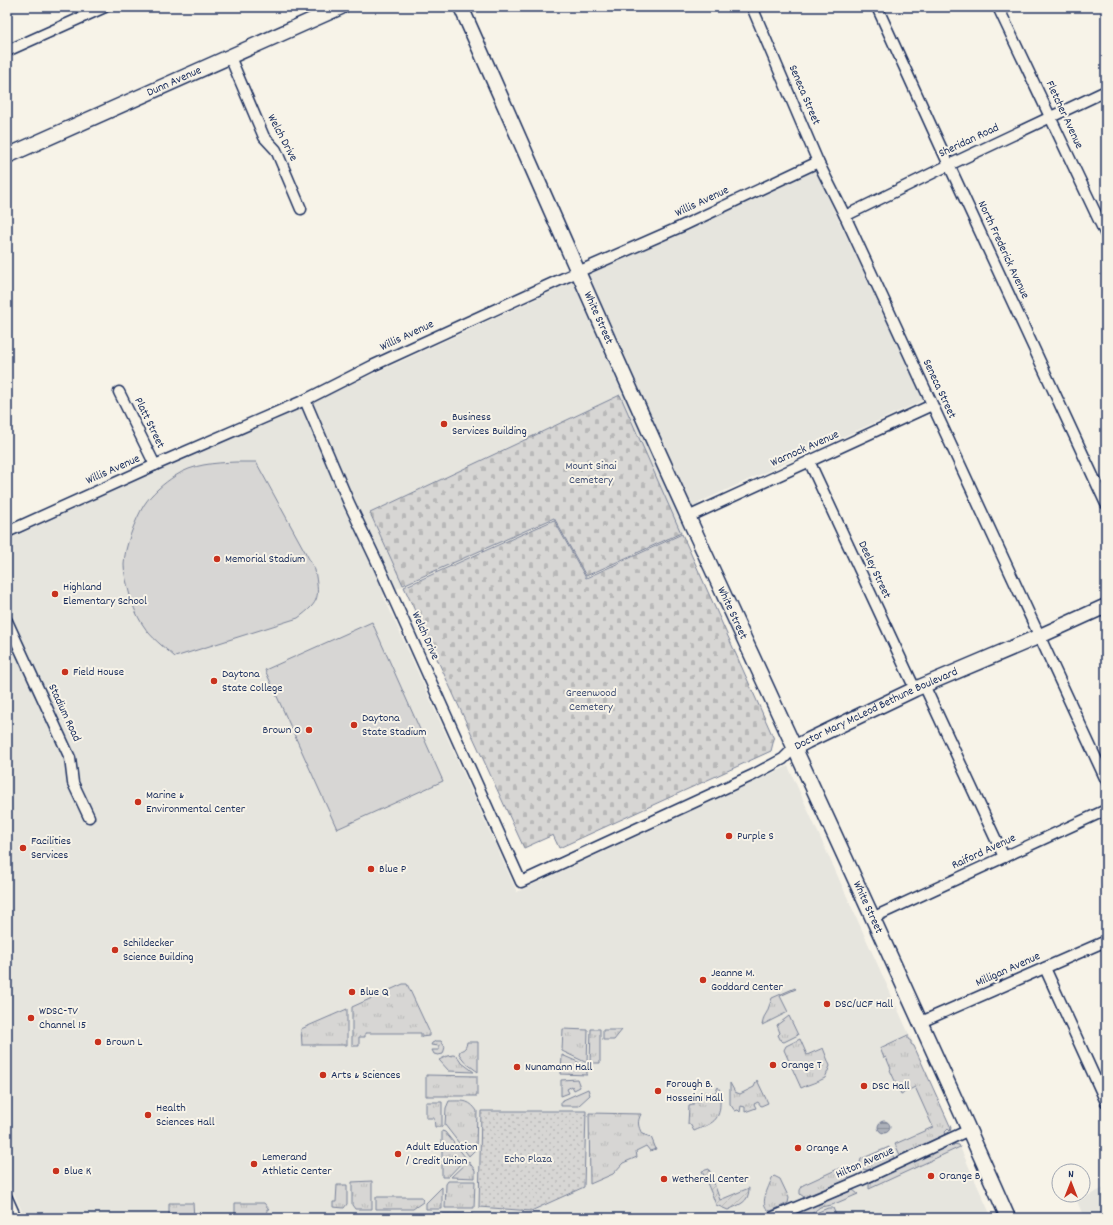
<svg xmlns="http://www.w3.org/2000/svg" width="1113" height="1225" viewBox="0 0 1113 1225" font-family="Dekko,sans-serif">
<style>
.built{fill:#e6e5de}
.grass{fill:url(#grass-tufts);stroke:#798299}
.cemetery{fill:url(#cemetery-stones);stroke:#798299}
.park{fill:url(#park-dots);stroke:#798299}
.garden{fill:url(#garden-furrows);stroke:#798299}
.pitch{fill:#d7d6d4;stroke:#798299}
.water{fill:url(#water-rules);stroke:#727c95}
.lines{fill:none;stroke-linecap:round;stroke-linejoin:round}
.street-casing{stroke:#1b2f5e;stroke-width:13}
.secondary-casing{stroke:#1b2f5e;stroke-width:17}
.street{stroke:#f7f3e8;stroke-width:10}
.secondary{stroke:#f7f3e8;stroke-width:14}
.poi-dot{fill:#c8321e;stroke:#f7f3e8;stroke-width:1.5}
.labels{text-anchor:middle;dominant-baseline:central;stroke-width:4;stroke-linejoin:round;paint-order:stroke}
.street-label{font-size:12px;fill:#1b2f5e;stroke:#f7f3e8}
.poi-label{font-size:12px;fill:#1b2f5e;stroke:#f7f3e8;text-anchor:start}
.park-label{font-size:12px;fill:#415076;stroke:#f7f3e8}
</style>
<defs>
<pattern id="grass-tufts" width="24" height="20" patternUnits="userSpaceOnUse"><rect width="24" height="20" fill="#d7d6d4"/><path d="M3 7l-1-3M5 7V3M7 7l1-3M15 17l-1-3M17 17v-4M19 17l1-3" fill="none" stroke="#b8b8b8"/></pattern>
<pattern id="cemetery-stones" width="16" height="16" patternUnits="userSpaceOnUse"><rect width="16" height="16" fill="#d7d6d4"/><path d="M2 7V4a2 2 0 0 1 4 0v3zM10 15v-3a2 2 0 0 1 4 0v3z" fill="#b8b8b8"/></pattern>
<pattern id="park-dots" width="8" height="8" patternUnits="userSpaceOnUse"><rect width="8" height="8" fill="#d7d6d4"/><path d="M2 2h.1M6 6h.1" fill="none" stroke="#b8b8b8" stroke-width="1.8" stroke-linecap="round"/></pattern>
<pattern id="garden-furrows" width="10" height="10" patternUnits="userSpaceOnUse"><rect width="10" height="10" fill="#d7d6d4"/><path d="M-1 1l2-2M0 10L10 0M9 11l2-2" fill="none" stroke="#b8b8b8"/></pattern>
<pattern id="water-rules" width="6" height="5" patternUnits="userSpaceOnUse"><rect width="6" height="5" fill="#acb0b9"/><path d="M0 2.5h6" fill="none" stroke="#8b909a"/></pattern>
</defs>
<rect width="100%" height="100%" fill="#f7f3e8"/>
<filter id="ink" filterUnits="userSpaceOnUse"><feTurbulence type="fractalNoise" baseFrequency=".025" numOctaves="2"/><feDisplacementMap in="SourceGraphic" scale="8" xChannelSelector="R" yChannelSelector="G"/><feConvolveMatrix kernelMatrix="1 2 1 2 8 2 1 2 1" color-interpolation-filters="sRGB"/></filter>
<g filter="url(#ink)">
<g class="built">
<path d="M815,170L924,400L700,502L681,533L586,577L554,519L383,595L517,892L788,766L992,1218H25L7,1178V540L220,441L328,395Z"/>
<path d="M1106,1187V1218H1084L1077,1201Z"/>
</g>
<g class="grass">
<path d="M403,984H407L429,1031V1036L421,1037V1033H365V1037H359V1046H352V1007Z"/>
<path d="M795,988L796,989L780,996L788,1012L762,1025L764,1017L767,1012L772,998Z"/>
<path d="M347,1009V1045H302L301,1029Z"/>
<path d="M789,1016L798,1035L784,1042L781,1041L778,1035L780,1033L777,1025Z"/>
<path d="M563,1029L588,1030L587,1063L562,1051Z"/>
<path d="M591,1029H600V1063H590Z"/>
<path d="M603,1030H622L614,1040H603Z"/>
<path d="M908,1035V1039L911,1041V1044L914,1046L951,1128L950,1131L948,1129L945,1132L946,1134L900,1155L895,1144L933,1127L915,1087L901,1094L890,1070L891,1069L886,1057L884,1058L880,1048Z"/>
<path d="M800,1039L807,1055L823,1048L830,1066L825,1078C818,1082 809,1084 801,1088L784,1050L786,1046Z"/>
<path d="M436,1041H441L445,1047L443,1054L438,1055L434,1054L432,1050H439V1046L431,1045L432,1043Z"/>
<path d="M467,1042H478V1072L466,1063L459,1054L460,1051C465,1049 466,1048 467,1042Z"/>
<path d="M453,1055L457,1056L462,1063L474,1072L449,1071L439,1060L447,1056Z"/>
<path d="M562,1055L587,1066V1075L561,1074Z"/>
<path d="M426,1075L477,1076V1096H426Z"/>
<path d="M577,1079L580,1087L574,1090L572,1086L567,1089L569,1093L561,1096V1080Z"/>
<path d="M757,1080L768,1103L761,1106L758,1102L754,1104L756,1108L745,1112V1107L741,1106L740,1112L738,1110L735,1111L730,1104V1083L735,1092L740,1094L754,1087Z"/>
<path d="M718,1087C721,1091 720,1094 720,1099C721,1122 712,1123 694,1131L690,1124H688L689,1106L693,1105V1102C702,1102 703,1100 704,1092L715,1093Z"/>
<path d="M588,1089L590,1095L578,1106H561V1101Z"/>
<path d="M449,1101C462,1101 469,1099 477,1111L476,1149L469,1156L445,1125L446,1108Z"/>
<path d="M426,1102H442V1127H435L434,1118H426Z"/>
<path d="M589,1113L641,1114C637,1122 638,1126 642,1134L651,1137L656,1149L650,1151L646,1146L636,1151L637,1157L623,1163L613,1174L590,1184Z"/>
<path d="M442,1131L445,1132L466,1158L448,1177H442Z"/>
<path d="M954,1144L959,1145L960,1147L869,1189V1183L947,1146L951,1145L952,1146L954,1145Z"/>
<path d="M889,1147L894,1158L868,1170L862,1169L860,1163L861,1159Z"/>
<path d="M468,1161L475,1170V1178L451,1177Z"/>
<path d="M840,1168H843L848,1170L849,1176L847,1180L804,1197L800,1194V1190L803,1185Z"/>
<path d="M774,1176L780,1179L789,1198L788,1203L771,1211C757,1207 769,1187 772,1178Z"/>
<path d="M372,1181V1209H355L352,1205V1182Z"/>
<path d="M448,1181H475L474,1208H445L446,1184Z"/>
<path d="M337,1185H347V1204L344,1208L333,1207V1202H336Z"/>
<path d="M442,1187V1209H426V1203Z"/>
<path d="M853,1190L858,1194L832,1205L820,1207L810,1215L802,1218H784Z"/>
<path d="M376,1197H422L423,1202L413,1209H376Z"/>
<path d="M169,1203H193L194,1218H169Z"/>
<path d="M235,1203H264L269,1209H267V1212L269,1213V1218H235Z"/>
<path d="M828,1208H833L836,1215L833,1218H813L812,1217L818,1212Z"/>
<path d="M411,1214L440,1215V1218H406Z"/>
<rect x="443" y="1214" width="29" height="4"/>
</g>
<g class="cemetery">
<path d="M620,395L681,533L586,576L554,518L403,585L370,513Z"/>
<path d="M554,520L586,578L682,534L774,739L771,751L559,848L553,835L524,848L404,587Z"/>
</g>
<path class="park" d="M481,1111H586L584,1187L531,1211L479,1207Z"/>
<path class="garden" d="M709,1169L720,1200L749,1188C749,1203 740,1204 728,1210L716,1205L713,1197L702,1171Z"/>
<g class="pitch">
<path d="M236,462H256L315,570C319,597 321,601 298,618L175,657C164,647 151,638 143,625C136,615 132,603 129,592C127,583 124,574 124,565C124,548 135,520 144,505C151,494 164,483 175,476C193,464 214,463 236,462Z"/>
<path d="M372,622L443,781L337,829L265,670Z"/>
</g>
<circle class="water" cx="884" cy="1127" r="6"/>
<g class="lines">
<g class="street-casing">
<g id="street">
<path d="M752,7L818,162L845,216L1106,780"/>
<path d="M877,7L949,165L1106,504"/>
<path d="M998,7L1106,235"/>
<path d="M7,51L105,7"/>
<path d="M230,57L264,137L276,150L301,209"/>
<path d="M845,216L949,165L1106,91"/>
<path d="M119,392L155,465"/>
<path d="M305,400L349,503L379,566L521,882L753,775L783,759L794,748"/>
<path d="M809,461L915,689"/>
<path d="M688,517L932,405"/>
<path d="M7,532L155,465L305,400L372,366L564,278L680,227L818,162"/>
<path d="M7,621L70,758L73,783L89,817"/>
<path d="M924,685L1004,857"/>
<path d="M872,918L1106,810"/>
<path d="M1045,968L1106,1102"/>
<path d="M921,1022L1106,941"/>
<path d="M7,1198L16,1218"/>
<path d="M771,1218L859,1181L969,1130"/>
</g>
</g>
<g class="secondary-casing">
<g id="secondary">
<path id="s1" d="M461,7C537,178 611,349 689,519C796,752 905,984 1008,1218"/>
<path id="s2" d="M7,156L341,7"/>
<path id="s3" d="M794,748L807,741L915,689L1040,636L1106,606"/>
</g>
</g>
<use href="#street" class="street"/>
<use href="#secondary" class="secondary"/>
</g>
</g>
<g class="poi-dot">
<circle cx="444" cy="424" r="4"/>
<circle cx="217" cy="559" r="4"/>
<circle cx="55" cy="594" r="4"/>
<circle cx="65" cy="672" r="4"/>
<circle cx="214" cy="681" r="4"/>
<circle cx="354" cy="725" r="4"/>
<circle cx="309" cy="730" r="4"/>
<circle cx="138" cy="802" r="4"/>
<circle cx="729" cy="836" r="4"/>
<circle cx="23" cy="848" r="4"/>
<circle cx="371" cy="869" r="4"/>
<circle cx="115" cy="950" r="4"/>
<circle cx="703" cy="980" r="4"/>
<circle cx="352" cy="992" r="4"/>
<circle cx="827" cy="1004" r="4"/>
<circle cx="31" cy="1018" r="4"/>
<circle cx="98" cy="1042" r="4"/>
<circle cx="773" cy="1065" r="4"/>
<circle cx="517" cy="1067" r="4"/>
<circle cx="323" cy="1075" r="4"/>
<circle cx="864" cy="1086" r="4"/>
<circle cx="658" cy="1091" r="4"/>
<circle cx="148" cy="1115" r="4"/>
<circle cx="798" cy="1148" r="4"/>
<circle cx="398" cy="1154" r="4"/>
<circle cx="254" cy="1164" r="4"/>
<circle cx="56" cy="1171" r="4"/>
<circle cx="931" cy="1176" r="4"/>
<circle cx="664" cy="1179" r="4"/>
</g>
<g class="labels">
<g class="street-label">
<text stroke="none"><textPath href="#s2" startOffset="183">Dunn Avenue</textPath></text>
<text transform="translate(804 95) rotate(67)">Seneca Street</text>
<text transform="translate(1064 115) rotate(65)">Fletcher Avenue</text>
<text transform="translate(282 138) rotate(62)">Welch Drive</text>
<text transform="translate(969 141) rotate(-25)">Sheridan Road</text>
<text transform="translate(702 202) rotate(-25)">Willis Avenue</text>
<text transform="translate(1003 250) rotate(65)">North Frederick Avenue</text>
<text stroke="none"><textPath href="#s1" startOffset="340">White Street</textPath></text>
<text transform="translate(407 336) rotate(-25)">Willis Avenue</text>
<text transform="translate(939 389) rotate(65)">Seneca Street</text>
<text transform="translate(149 423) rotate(64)">Platt Street</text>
<text transform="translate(805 449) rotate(-24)">Warnock Avenue</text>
<text transform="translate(113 470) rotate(-24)">Willis Avenue</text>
<text transform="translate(874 570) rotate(65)">Deeley Street</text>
<text stroke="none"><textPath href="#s1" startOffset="664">White Street</textPath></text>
<text transform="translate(425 636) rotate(66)">Welch Drive</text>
<text stroke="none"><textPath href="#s3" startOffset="91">Doctor Mary McLeod Bethune Boulevard</textPath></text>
<text transform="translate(64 713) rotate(65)">Stadium Road</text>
<text transform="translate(984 852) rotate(-25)">Raiford Avenue</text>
<text stroke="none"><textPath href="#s1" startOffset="988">White Street</textPath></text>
<text transform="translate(1008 970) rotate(-24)">Milligan Avenue</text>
<text transform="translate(865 1163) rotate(-24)">Hilton Avenue</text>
</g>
<g class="poi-label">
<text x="452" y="417">Business<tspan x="452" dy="14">Services Building</tspan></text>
<text x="225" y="559">Memorial Stadium</text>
<text x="63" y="587">Highland<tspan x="63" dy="14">Elementary School</tspan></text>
<text x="73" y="672">Field House</text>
<text x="222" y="674">Daytona<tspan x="222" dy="14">State College</tspan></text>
<text x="362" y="718">Daytona<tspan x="362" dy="14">State Stadium</tspan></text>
<text x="301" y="730" text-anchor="end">Brown O</text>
<text x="146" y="795">Marine &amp;<tspan x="146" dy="14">Environmental Center</tspan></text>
<text x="737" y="836">Purple S</text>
<text x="31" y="841">Facilities<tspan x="31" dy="14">Services</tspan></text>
<text x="379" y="869">Blue P</text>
<text x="123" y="943">Schildecker<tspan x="123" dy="14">Science Building</tspan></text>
<text x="711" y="973">Jeanne M.<tspan x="711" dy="14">Goddard Center</tspan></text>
<text x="360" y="992">Blue Q</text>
<text x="835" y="1004">DSC/UCF Hall</text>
<text x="39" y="1011">WDSC-TV<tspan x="39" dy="14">Channel 15</tspan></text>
<text x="106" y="1042">Brown L</text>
<text x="781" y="1065">Orange T</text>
<text x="525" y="1067">Nunamann Hall</text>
<text x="331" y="1075">Arts &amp; Sciences</text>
<text x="666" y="1084">Forough B.<tspan x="666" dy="14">Hosseini Hall</tspan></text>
<text x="872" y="1086">DSC Hall</text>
<text x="156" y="1108">Health<tspan x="156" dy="14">Sciences Hall</tspan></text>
<text x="406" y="1147">Adult Education<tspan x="406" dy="14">/ Credit Union</tspan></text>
<text x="806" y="1148">Orange A</text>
<text x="262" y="1157">Lemerand<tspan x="262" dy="14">Athletic Center</tspan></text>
<text x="64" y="1171">Blue K</text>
<text x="939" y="1176">Orange B</text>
<text x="672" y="1179">Wetherell Center</text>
</g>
<g class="park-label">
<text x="591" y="466">Mount Sinai<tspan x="591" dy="14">Cemetery</tspan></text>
<text x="591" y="693">Greenwood<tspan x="591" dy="14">Cemetery</tspan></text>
<text x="528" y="1159">Echo Plaza</text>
</g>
</g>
<rect width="1113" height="1225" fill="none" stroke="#f7f3e8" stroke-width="24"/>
<rect x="12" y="12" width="1089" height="1201" fill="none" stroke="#1b2f5e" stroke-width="1.5" filter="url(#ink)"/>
<g transform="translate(1071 1183)"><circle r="19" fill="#f7f3e8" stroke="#9fa5b1"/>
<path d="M0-3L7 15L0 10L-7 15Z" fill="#c8321e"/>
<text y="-6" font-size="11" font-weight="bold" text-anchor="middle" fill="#1b2f5e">N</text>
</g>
</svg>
